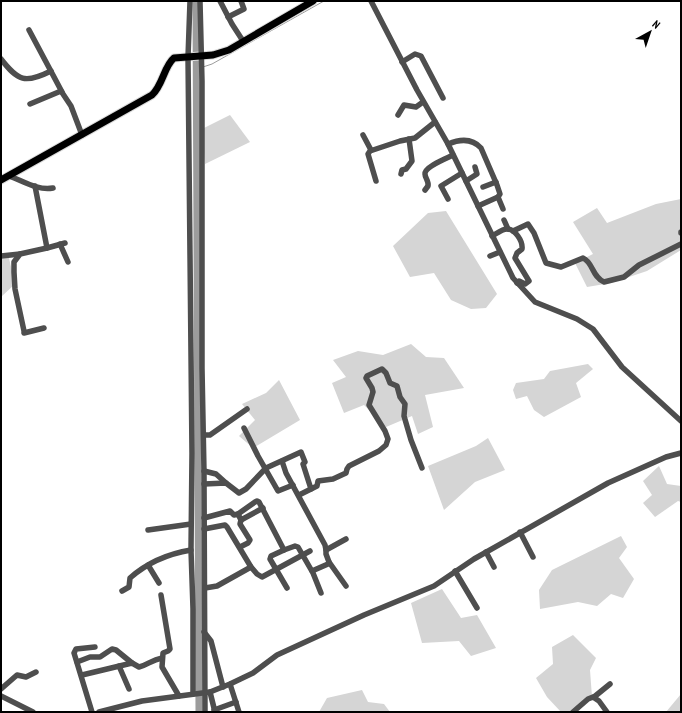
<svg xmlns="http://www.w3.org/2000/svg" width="682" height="713" viewBox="0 0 682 713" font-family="'PT Sans Narrow',sans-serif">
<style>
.green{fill:#d5d5d5}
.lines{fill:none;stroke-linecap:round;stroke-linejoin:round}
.stream{stroke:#9c9c9c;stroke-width:1}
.river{stroke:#9c9c9c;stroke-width:7}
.major-casing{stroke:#dbdbdb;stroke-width:9}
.minor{stroke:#4e4e4e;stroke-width:5.5}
.major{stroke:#000;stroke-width:7}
</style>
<rect width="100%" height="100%" fill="#fff"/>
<g class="green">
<path d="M230,115L250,142L205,164L202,129Z"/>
<path d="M681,199V250L647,271L611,283L587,287L575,263L593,254L573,222L597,208L607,223L656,204Z"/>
<path d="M446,211L497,294L486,308L471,309L451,300L434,273L410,277L393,246L428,213Z"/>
<path d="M8,254L15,284L1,297V255Z"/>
<path d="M411,344L426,357L444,358L464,388L425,395L433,427L418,434L412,416L386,427L364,405L344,413L332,383L346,377L333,360L358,351L383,355Z"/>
<path d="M588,364L593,369L576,383L581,397L544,417L534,410L527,396L516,399L513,390L516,383L544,379L550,371Z"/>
<path d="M279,380L300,420L253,448L239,436L255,420L242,404L266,393Z"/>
<path d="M488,438L505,470L475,482L444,510L428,466L476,446Z"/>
<path d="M659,466L667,484L681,486V502L678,501L655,517L643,503L652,495L643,481Z"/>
<path d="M621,536L627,547L619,558L634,579L623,598L611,594L597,606L578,602L540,609L539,590L552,570Z"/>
<path d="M442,589L461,618L477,615L496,648L471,656L459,641L422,643L411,603Z"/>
<path d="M573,635L596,658L590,670L592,697L574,712H561L547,697L536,678L553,664L552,647Z"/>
<path d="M362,690L368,702L384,704L390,712H319L327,698Z"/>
<path d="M681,694V712H666Z"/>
</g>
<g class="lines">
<path class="stream" d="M203,67L212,64L324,1"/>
<path class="river" d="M196,1L199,712"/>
<g class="major-casing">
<path id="major" d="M1,180L152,95C163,85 164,66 174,58L213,55L229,50L313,1"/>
</g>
<g class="minor">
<path d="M190,1L188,57L192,453L191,550L193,609V694"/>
<path d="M200,1L202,81V368L204,471L205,712"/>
<path d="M220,1L232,24L243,41"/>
<path d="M371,1L417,90L448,144L513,278L535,302L577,319L593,329L622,367L681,421"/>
<path d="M228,17L244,9L241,1"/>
<path d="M29,30L62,92"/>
<path d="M1,59C18,81 25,84 51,71"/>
<path d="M402,62L415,54L421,56L443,98"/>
<path d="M30,104L61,91L71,106L82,135"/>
<path d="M398,115L404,105L416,107L423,102"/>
<path d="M363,135L371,150"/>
<path d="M448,144C460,139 472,138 481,148L497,185L500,194L498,197"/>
<path d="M401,174L402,170L406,169L412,161L409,139"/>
<path d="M9,176C23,181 38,191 53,188"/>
<path d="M376,181L368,154L370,151L400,141L415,138L435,122"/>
<path d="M466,181L477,174L475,167"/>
<path d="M35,186L47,248L65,243"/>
<path d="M483,187L496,182"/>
<path d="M425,190L428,186C429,181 425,178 425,174C424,167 447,158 453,155"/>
<path d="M448,199L441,186L462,173"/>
<path d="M478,206L498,197L503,209"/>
<path d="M504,220L508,229"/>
<path d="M513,231L528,224L534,233L546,263L561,267L583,258C593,262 592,277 604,282L624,277L639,265L681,244"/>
<path d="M681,232V233"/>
<path d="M492,236C496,234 502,229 507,229C515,229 523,241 522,249L517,253L515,258L529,281L525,284L519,281L517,283"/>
<path d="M60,244L68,262"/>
<path d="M1,256L20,254"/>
<path d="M490,256L500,252"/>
<path d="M44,328L24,333V331L15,289L14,272V262L20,254L47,248"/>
<path d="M244,428L258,456L278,491L293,485"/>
<path d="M204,435H210L247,409"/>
<path d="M282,461L286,473L325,545L326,550"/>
<path d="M204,471L216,474L226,483"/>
<path d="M204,484L226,483L239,493L246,489L266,468L301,452L305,462L303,464L311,489L317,486L318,481L333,479L346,473L347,469L349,466L379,451L386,445L388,439L385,431L369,405L373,392L372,388L366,378L367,376L382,369L386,373L390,383L397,386L400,397L405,404L404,416L411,440L422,468"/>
<path d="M299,495L311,489"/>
<path d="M238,514L255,502L257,501L259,502L284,550L271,556L270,559L287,588"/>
<path d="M204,518L230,511L234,515L238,514L241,520L263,508"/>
<path d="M204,529L225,525L227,527L251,567L257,574L262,577L310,551"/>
<path d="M148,530L191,524"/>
<path d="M520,532L533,557"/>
<path d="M240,547L248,543L250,540L240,524L241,520"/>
<path d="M284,550L295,546L298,547L313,573L321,593"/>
<path d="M486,552L494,567"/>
<path d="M329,562L346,586"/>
<path d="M148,565L159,583"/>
<path d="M312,571L328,564L329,562L326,554V550L346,539"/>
<path d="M455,571L477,608"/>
<path d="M205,588L217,586L251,567"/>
<path d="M122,591L129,587L130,578C148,562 167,554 191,550"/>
<path d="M161,595L170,649L168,651L163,653L162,667L179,696"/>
<path d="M204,632L211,641L223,687"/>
<path d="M77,662L90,657H100L112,649L116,650L132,663"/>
<path d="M119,666L129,689"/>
<path d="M82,675L132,663L139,667C148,665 151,660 162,658"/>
<path d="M230,684L239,712"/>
<path d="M1,689L17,675L26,677L36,672"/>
<path d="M210,692L215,712"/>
<path d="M1,696L33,712"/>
<path d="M594,697L610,684"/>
<path d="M214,710L236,702"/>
<path d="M92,712L74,653L76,649L95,647"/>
<path d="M99,712L142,701L210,692L230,684L253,673L277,655L364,615L434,586L474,559L608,483L666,457L681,453"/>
<path d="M573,712L588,699L593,697L599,701L607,712"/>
</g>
<use href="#major" class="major"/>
</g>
<rect width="682" height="713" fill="none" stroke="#000000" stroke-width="4"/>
<g transform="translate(650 32) rotate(40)" stroke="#ffffff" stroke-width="3" paint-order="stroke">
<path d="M0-3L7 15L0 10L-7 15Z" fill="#000000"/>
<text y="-6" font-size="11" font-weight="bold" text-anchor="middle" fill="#000000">N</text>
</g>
</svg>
